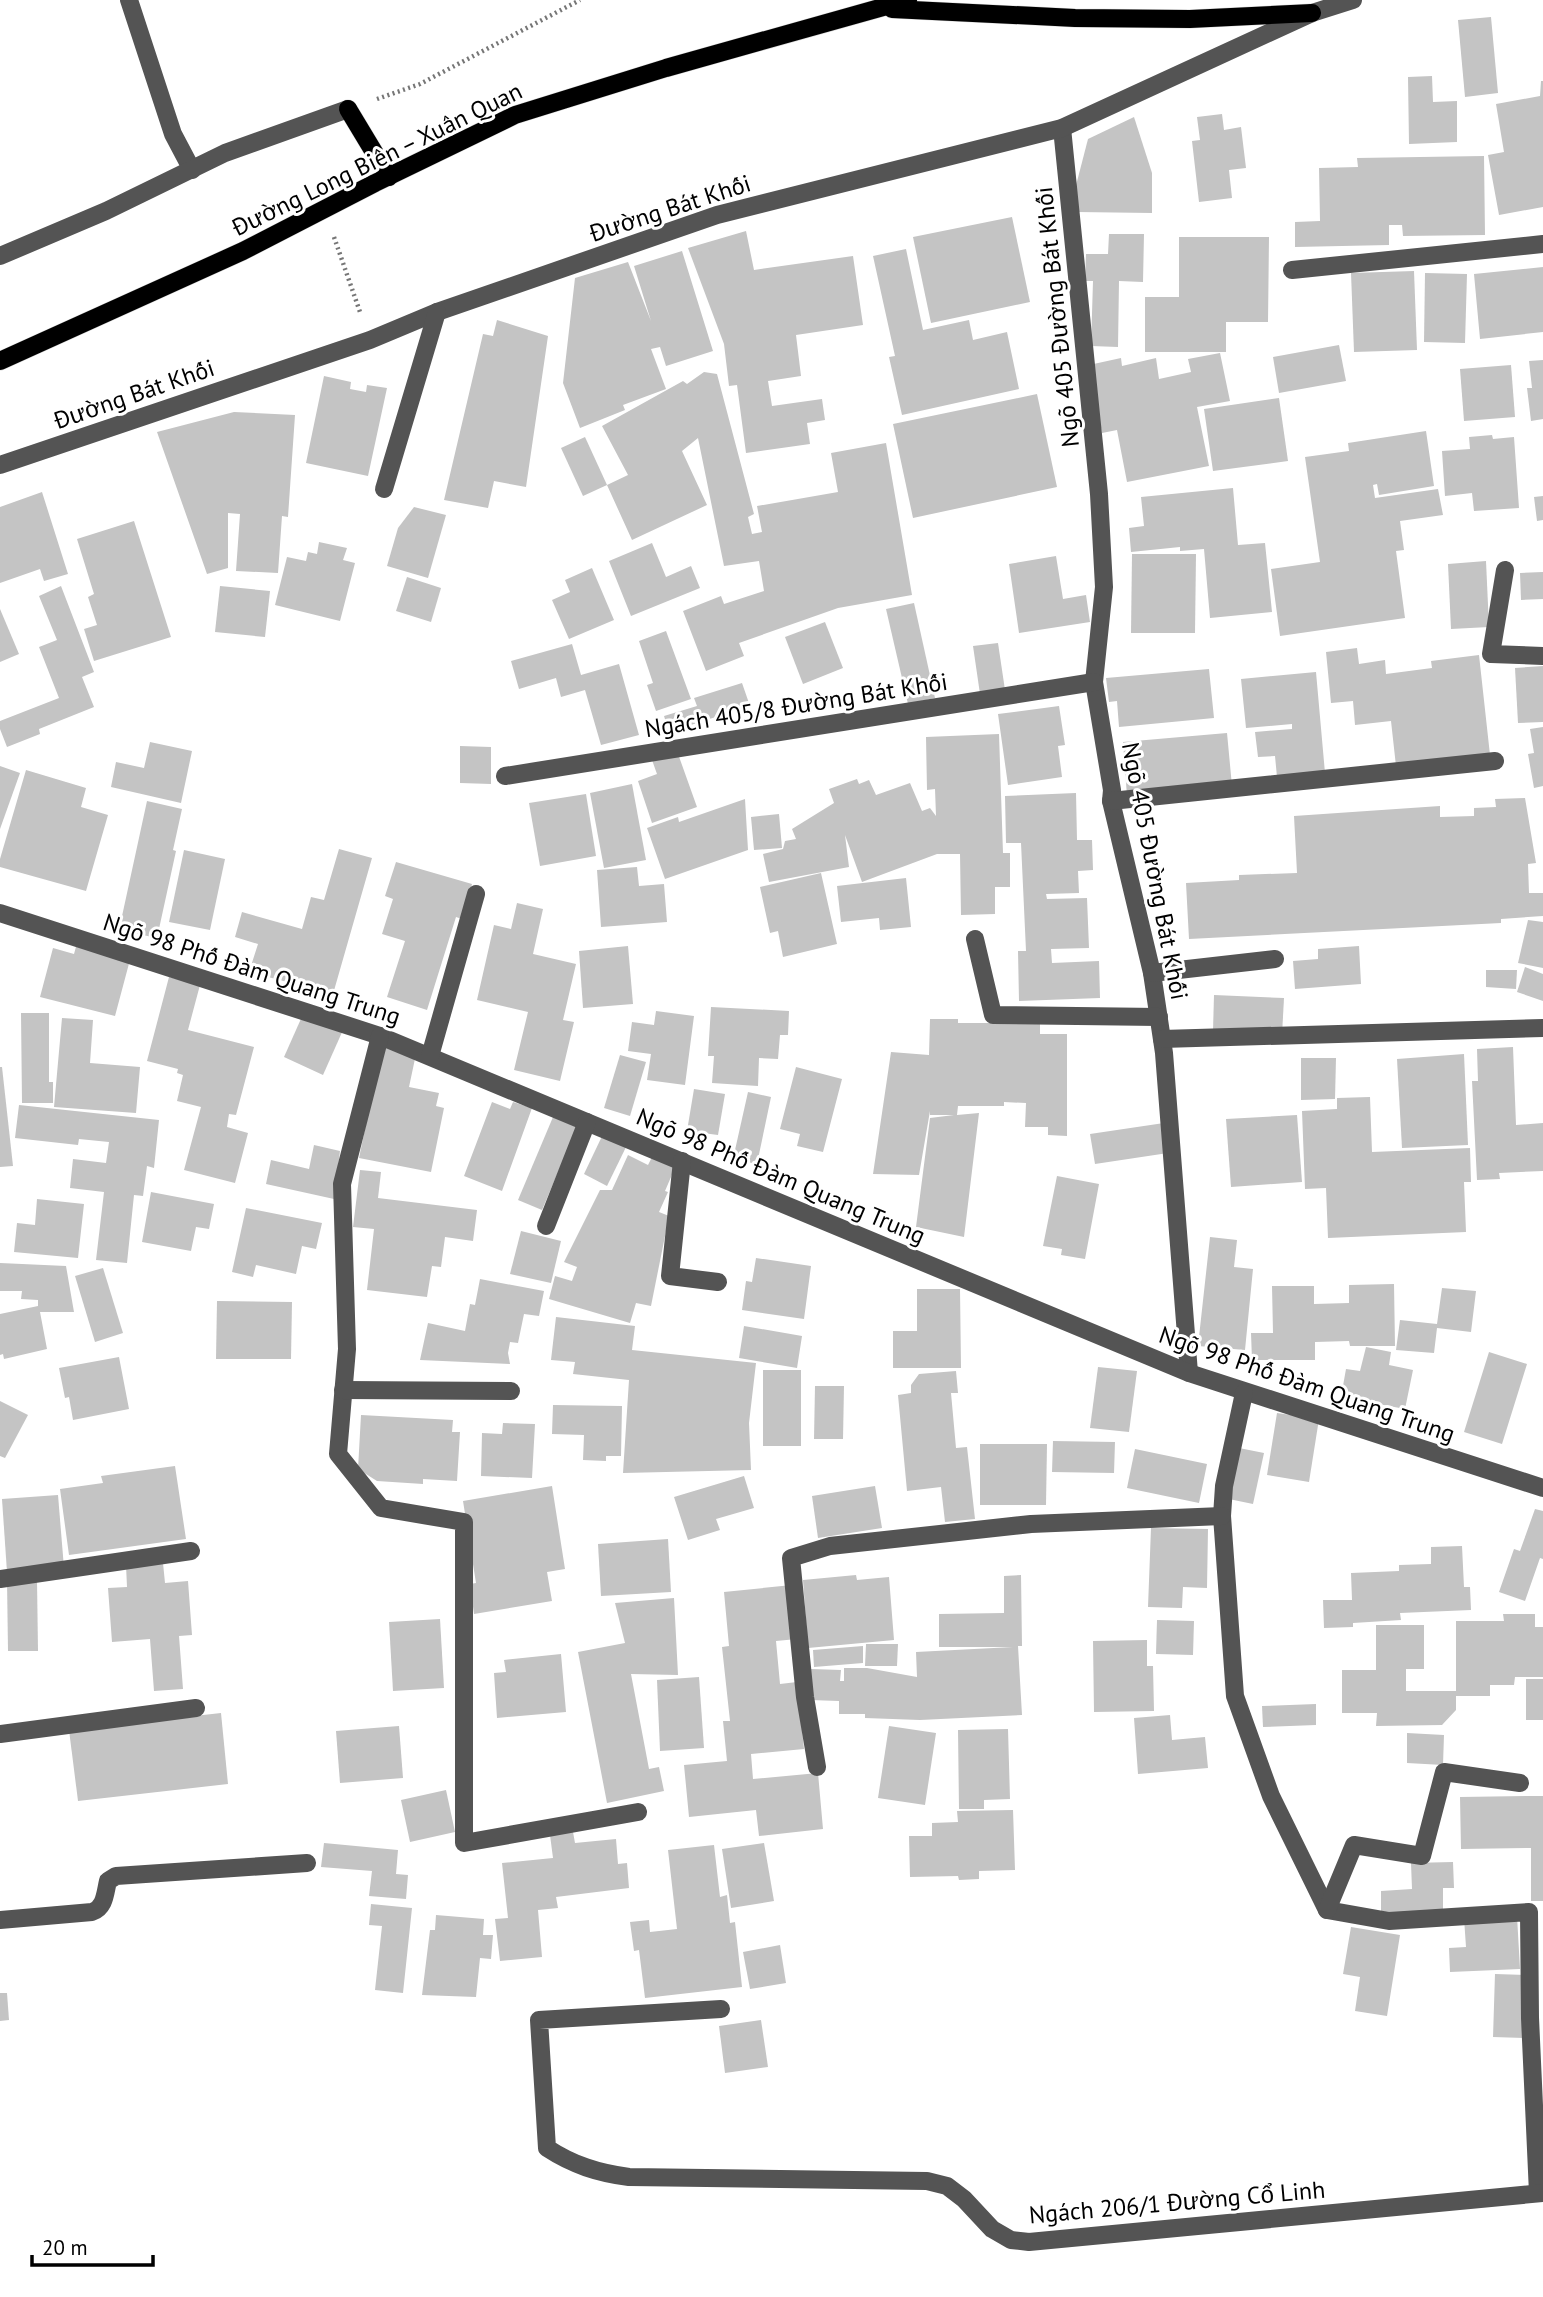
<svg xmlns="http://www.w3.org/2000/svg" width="1543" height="2297" viewBox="0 0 1543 2297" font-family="'PT Sans',sans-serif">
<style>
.building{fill:#c4c4c4}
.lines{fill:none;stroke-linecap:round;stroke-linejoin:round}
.major-casing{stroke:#dbdbdb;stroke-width:19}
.path{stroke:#767676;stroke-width:4.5;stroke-dasharray:2 3.5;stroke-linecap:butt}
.minor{stroke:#545454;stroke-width:18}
.major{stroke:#000;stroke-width:18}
.labels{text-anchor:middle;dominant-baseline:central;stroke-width:6;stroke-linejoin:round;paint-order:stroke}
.street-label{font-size:24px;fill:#000;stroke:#fff}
</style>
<rect width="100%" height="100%" fill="#fff"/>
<g class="building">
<path d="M1491,17L1498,93L1465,97L1458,20Z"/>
<path d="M1432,76L1433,102L1457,101V142L1409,144L1408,77Z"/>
<path d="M1541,81H1543V207L1499,215L1488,155L1504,152L1496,104L1540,96Z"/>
<path d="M1222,114L1224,130L1241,127L1246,168L1229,170L1232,198L1199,202L1192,141L1200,140L1197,117Z"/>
<path d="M1134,117L1152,173V213L1077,212L1073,197L1088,139Z"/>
<path d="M1484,156L1485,235L1403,236L1402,225H1389V245L1295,247V222L1320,221L1319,168L1358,167L1357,158Z"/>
<path d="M1012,217L1030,302L931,323L913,237Z"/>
<path d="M746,231L754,270L853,256L863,325L796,335L801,376L768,381L772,406L822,399L825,420L807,423L810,444L746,453L737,385L729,386L724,344L688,248Z"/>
<path d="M1109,234H1144L1143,282L1119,281L1118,347L1091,346L1093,281H1085L1086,254H1108Z"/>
<path d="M1179,237H1269L1268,322H1226V352H1145V297H1179Z"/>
<path d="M906,249L923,330L969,320L973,340L1007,332L1019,389L902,415L889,357L895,356L873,256Z"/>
<path d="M682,251L713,351L666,366L660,347L651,349L666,389L623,405L625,410L580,428L563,383L575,278L628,262L651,321L634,266Z"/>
<path d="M1543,267V332L1480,339L1474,274Z"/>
<path d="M1414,271L1417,350L1354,352L1351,273Z"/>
<path d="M1425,273L1467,274L1465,343L1424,342Z"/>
<path d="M497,320L548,336L526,487L494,481L488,508L444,500L483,334L493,336Z"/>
<path d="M1339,345L1346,381L1279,393L1273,357Z"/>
<path d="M1220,353L1230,401L1197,407L1209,466L1127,482L1117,430L1102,433L1089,365L1121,358L1122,366L1156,358L1159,379L1191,372L1188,359Z"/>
<path d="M1543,360V419L1531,421L1527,388H1532L1529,361Z"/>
<path d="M1511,365L1515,417L1464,421L1460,369Z"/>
<path d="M704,372L717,374L754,514L748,517L752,534L762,532L757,506L838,492L831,453L886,443L912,595L838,608L739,643L744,656L706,671L683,611L721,596L724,604L764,591L759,561L724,566L698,438L682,451L707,505L632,540L607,485L628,475L602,426L683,381L687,384Z"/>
<path d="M324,376L351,382L350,389L366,392L367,385L387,388L368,476L306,463Z"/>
<path d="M1037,394L1057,487L913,518L893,424Z"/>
<path d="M1279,398L1288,461L1213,471L1204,409Z"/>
<path d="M234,412L295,415L288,517L282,516L278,573L236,571L240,514L228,513V568L207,574L157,432Z"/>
<path d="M1426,431L1434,486L1379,495L1377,484L1373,485L1375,498L1438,489L1443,515L1400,521L1404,550L1396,551L1405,618L1280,636L1271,569L1320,562L1305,457L1349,451L1348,443Z"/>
<path d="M1492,435L1493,439L1514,437L1519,508L1474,511L1472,493L1445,496L1442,451L1470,449L1469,437Z"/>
<path d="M585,437L607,485L583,496L561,448Z"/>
<path d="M1233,488L1238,545L1265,543L1272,612L1210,618L1204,549L1180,551V547L1131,552L1129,528L1144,526L1141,497Z"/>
<path d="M42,492L68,574L44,581L40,569L0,583V507Z"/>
<path d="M1543,496V520L1537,521L1534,497Z"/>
<path d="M414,507L446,515L428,578L387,566L398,528Z"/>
<path d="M134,521L171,637L94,661L84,629L97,625L88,597L94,594L77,539Z"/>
<path d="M319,542L347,548L343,560L355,563L340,621L275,605L287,557L306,561L308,552L317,554Z"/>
<path d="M652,543L666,577L691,566L700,588L631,616L609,561Z"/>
<path d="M1132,554H1196L1195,633H1131Z"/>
<path d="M1056,556L1063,599L1086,595L1090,622L1019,633L1009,564Z"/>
<path d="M1486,561L1489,627L1451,629L1448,564Z"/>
<path d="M592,568L614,620L569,639L552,600L570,592L565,580Z"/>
<path d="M1543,572V599L1521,600L1520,573Z"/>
<path d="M407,577L441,588L431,622L396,611Z"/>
<path d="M61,586L94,672L82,677L94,707L39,729L40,734L7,747L0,729V721L59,698L39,647L57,640L39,596Z"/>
<path d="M220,586L270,591L265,637L215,632Z"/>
<path d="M914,603L935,698L908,704L886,609Z"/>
<path d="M0,609L19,654L0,662Z"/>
<path d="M825,622L843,668L803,684L785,637Z"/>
<path d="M666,631L691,699L656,711L647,685L653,683L639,641Z"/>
<path d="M998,643L1005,690L980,694L973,646Z"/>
<path d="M572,644L581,675L619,664L639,735L601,745L585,690L561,697L556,678L519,689L511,661Z"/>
<path d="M1357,648L1359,664L1385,660L1386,674L1432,668L1431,661L1479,655L1490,755L1396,766L1391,721L1355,725L1353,701L1331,703L1326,652Z"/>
<path d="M1543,666V722L1518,723L1515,668Z"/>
<path d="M1209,669L1214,718L1119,727L1117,701L1109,702L1106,678Z"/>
<path d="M1316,672L1325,773L1277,777L1275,756L1258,757L1255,732L1292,729V724L1246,728L1241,679Z"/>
<path d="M742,683L750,706L669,732L664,716L697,706L694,698Z"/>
<path d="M1059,706L1065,745L1058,746L1062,777L1008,785L998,714Z"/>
<path d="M1543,727V786L1534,788L1528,754L1534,753L1530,729Z"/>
<path d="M1227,733L1232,786L1127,796L1123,742Z"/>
<path d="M999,734L1003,853H1010V887H995V914L961,915L960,854H937L862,882L845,835L849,867L769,882L763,854L783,849L785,841L796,839L792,829L834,803L829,789L857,779L859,784L869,780L876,795L910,783L922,811L930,808L936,816L935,789L927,790L926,737Z"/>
<path d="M150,742L192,751L181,803L111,787L116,762L144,768Z"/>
<path d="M460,746L491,747V784L460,783Z"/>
<path d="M677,751L697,807L652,823L638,781L657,774L652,760Z"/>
<path d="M0,766L20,773L0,829Z"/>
<path d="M26,770L86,788L81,807L108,815L86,891L0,867V859Z"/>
<path d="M632,784L646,860L604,868L590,793Z"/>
<path d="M1076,793L1077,840H1092L1093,870L1078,871L1079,893L1046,894L1047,899L1087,898L1089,948L1051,949L1052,963L1099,961L1100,998L1019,1001L1018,951H1026L1021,843H1006L1005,796Z"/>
<path d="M586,794L596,856L540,866L529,803Z"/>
<path d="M1525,798L1536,863L1528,864L1529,893H1543V916L1501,919V923L1189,939L1186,883L1239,880V875L1297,873L1294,816L1440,806V817L1474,816V808L1496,807L1495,799Z"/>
<path d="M745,799L748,850L665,879L647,828L678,817L679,822Z"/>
<path d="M147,801L182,809L173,850L176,851L157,938L119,930Z"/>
<path d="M779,814L782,848L754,850L751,817Z"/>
<path d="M339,849L372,858L331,1001L286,986L287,982L249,972L258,944L235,937L242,912L302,929L311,897L324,900Z"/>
<path d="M184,850L225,859L210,930L169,922Z"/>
<path d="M396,862L472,884L462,919L456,917L427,1010L387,997L405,941L382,934L393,899L385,896Z"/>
<path d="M637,867L639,886L664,884L667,922L601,927L597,870Z"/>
<path d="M821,873L837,944L783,957L778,931L770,933L760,887Z"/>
<path d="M906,878L911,927L880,930L879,918L841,922L837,886Z"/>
<path d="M517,903L543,909L533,954L576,964L563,1020L574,1022L560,1081L514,1070L528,1012L477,1000L494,925L511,929Z"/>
<path d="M1528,920L1543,922V968L1518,963Z"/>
<path d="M77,943L131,956L115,1016L40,997L53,948L74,954Z"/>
<path d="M628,946L633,1004L583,1008L579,951Z"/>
<path d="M1359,946L1361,984L1295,989L1293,961L1318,959V949Z"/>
<path d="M1525,967L1543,974V1001L1517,992Z"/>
<path d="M1486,970H1517L1516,989L1486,987Z"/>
<path d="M169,977L200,985L188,1030L254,1047L236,1115L229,1114L227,1127L248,1133L235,1183L184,1170L201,1107L177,1101L183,1075L177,1073L178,1069L147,1061Z"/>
<path d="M1214,995L1284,998L1282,1035L1213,1031Z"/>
<path d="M711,1007L789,1011L788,1035H780L778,1059L759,1058L758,1086L712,1083L714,1056H708Z"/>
<path d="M656,1011L694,1016L685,1085L647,1080L651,1054L628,1051L632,1022L654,1025Z"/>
<path d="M304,1012L343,1030L323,1075L284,1057Z"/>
<path d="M21,1013H49V1082H53V1103H22Z"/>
<path d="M62,1018L93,1020L90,1063L140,1067L136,1113L54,1107Z"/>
<path d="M930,1019H958V1023H1040V1034H1067V1136L1048,1135V1127H1025L1026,1103L1004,1102V1106H958L957,1115L979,1113L964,1237L916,1227L930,1118L954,1115H930V1111L919,1175L873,1174L891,1052L929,1055Z"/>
<path d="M382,1047L416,1054L409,1087L439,1093L436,1106L444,1108L431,1172L359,1158Z"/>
<path d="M1513,1047L1516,1125L1543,1123V1171L1499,1173L1500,1179L1477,1180L1472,1081H1478L1477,1049Z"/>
<path d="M1464,1054L1468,1145L1402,1148L1397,1059Z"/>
<path d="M620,1055L646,1062L630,1116L604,1108Z"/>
<path d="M1301,1058H1336L1335,1099L1301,1100Z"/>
<path d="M0,1067H2L13,1166L0,1167Z"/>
<path d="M796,1067L842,1079L823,1152L797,1146L800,1134L780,1129Z"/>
<path d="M694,1089L725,1094L718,1135L687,1131Z"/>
<path d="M748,1092L771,1097L757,1164L733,1159Z"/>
<path d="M1370,1097L1372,1152L1470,1148L1471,1182H1464L1466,1232L1328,1238L1326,1188L1305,1189L1302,1111L1337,1109V1098Z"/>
<path d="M492,1102L510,1109L513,1102L532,1108L502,1191L464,1176Z"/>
<path d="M19,1105L159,1120L154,1168L147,1166L143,1196L134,1195L127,1263L96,1260L104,1192L70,1188L73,1159L106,1163L109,1142L79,1139L78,1145L15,1138Z"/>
<path d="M1297,1115L1302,1182L1231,1187L1226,1119Z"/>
<path d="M553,1117L577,1127L542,1210L518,1200Z"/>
<path d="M1164,1123L1168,1153L1095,1164L1090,1134Z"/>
<path d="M604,1132L628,1143L607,1186L584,1174Z"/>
<path d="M314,1145L340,1151L334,1199L266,1184L271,1160L309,1169Z"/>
<path d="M654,1153L677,1163L665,1191L668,1192L659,1212L669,1216L651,1306L636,1303L630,1323L549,1299L555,1276L572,1281L577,1267L564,1262L600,1190H612L628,1155L648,1165Z"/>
<path d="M360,1170L381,1172L378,1198L477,1210L473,1241L445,1237L441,1267L432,1266L427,1297L367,1290L374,1229L353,1227Z"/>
<path d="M1057,1176L1099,1184L1085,1259L1061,1255L1062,1249L1043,1246Z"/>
<path d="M151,1192L214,1204L209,1229L196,1227L191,1251L142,1242Z"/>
<path d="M37,1199L84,1204L78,1258L14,1252L17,1223L35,1225Z"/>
<path d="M246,1208L322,1223L316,1249L302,1246L296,1274L256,1265L253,1277L232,1272Z"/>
<path d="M521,1231L561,1241L551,1283L510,1274Z"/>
<path d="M1210,1237L1237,1240L1234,1267L1253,1269L1245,1350L1198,1346Z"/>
<path d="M756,1258L811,1266L804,1319L742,1310L746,1281L752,1282Z"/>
<path d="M0,1263L66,1266L74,1312H40L47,1349L4,1359L3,1354L0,1355V1314L38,1306V1300L21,1299L22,1291H0Z"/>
<path d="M103,1268L123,1333L95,1342L75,1276Z"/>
<path d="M480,1279L544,1291L539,1316L524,1314L518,1343L510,1342L508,1353L510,1364L420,1360L428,1323L465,1331L470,1304L475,1305Z"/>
<path d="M1394,1284L1395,1346H1350L1349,1341L1315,1342V1360H1252L1251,1333H1273L1272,1286H1314V1304L1349,1303V1285Z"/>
<path d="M1442,1288L1476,1291L1471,1332L1437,1328L1434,1353L1396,1350L1400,1320L1437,1324Z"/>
<path d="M917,1289H960L961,1368H893V1331H917Z"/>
<path d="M217,1301L292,1302L291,1359H216Z"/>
<path d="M556,1317L635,1326L632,1350L756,1363L749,1423L751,1470L623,1473L629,1380L573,1374L575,1362L551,1360Z"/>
<path d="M744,1326L802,1336L797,1368L739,1358Z"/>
<path d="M1366,1347L1391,1352L1389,1365L1413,1370L1405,1409L1341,1397L1346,1369L1360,1371Z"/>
<path d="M1489,1352L1527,1364L1502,1444L1464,1432Z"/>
<path d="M119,1357L129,1409L73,1420L69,1397L65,1398L59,1368Z"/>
<path d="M1098,1367L1137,1371L1129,1432L1090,1428Z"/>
<rect x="763" y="1370" width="38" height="76"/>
<path d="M956,1371L958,1393H951L956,1448L967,1447L975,1519L945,1522L941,1487L907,1491L898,1395L911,1393V1385L919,1374Z"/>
<path d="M815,1386H844L843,1439H814Z"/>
<path d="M0,1401L28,1415L5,1458L0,1456Z"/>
<path d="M553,1405L622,1406L621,1456H606V1461L583,1460L584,1435L552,1434Z"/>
<path d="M1277,1413L1319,1419L1309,1482L1267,1475Z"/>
<path d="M361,1415L453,1420L452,1432H460L457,1481L423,1479V1484L377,1481L358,1469Z"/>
<path d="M503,1423L535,1424L532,1478L481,1476L482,1433L502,1434Z"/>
<path d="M1053,1441L1115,1442L1114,1473L1052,1472Z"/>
<path d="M980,1444H1047L1046,1505H980Z"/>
<path d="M1234,1447L1264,1453L1253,1504L1224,1498Z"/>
<path d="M1135,1449L1207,1464L1199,1503L1127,1488Z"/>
<path d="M175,1466L186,1539L69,1555L60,1489L103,1483L101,1476Z"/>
<path d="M744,1476L754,1508L716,1519L720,1530L688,1540L674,1497Z"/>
<path d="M552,1486L565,1569L547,1572L552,1601L474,1614L470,1584L476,1583L463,1501Z"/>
<path d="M875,1486L882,1528L818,1538L812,1496Z"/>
<path d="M58,1495L64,1568L7,1572L2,1499Z"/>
<path d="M1535,1509L1543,1511V1559L1540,1558L1525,1601L1499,1592L1514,1549L1520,1551Z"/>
<path d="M1151,1528L1208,1529L1207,1588L1183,1587L1182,1608L1148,1607Z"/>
<path d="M668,1539L671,1592L601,1596L598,1544Z"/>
<path d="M1462,1546L1464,1587H1470L1471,1610L1400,1613L1401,1620L1353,1623V1627L1324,1628L1323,1600H1352L1351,1573L1399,1571V1565L1431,1564V1547Z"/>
<path d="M163,1563L165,1583L188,1581L192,1635L179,1636L183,1689L154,1691L150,1639L112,1642L108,1588L127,1587L126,1565Z"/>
<path d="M856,1575L857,1580L889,1577L894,1640L808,1648L803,1580Z"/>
<path d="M1021,1575L1022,1646H1018L1022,1715L920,1720L865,1718V1714H839V1701L810,1700L811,1669L841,1670L840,1681H844V1668H867L917,1677L916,1652L1013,1647H939V1614L1004,1613V1576Z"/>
<path d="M7,1580H37L38,1651H8Z"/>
<path d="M792,1585L797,1639L776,1641L780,1684L797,1682L804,1749L751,1754L753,1779L818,1773L823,1829L759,1836L756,1810L689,1817L684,1765L727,1761L723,1721H730L722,1647L729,1646L724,1592Z"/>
<path d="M674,1598L678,1675L631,1674L649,1769L659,1767L664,1791L607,1803L578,1652L625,1643L615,1603Z"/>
<path d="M1503,1614H1535V1627H1543V1677H1515L1514,1685H1490V1696H1456V1710L1442,1725L1376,1726L1377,1713H1342V1670H1376V1625H1424V1669H1406V1691H1456V1621H1504Z"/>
<path d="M440,1619L444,1688L393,1691L389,1622Z"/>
<path d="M1157,1620L1194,1621L1193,1655L1156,1654Z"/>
<path d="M1147,1640V1666H1153L1154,1711L1094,1712L1093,1641Z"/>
<path d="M866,1644H898L897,1666H865Z"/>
<path d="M863,1646V1663L814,1667L813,1650Z"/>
<path d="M561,1654L566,1712L497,1718L494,1673L506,1672L504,1660Z"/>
<path d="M699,1677L704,1748L660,1751L657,1680Z"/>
<rect x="1526" y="1679" width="17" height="41"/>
<path d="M1316,1704V1725L1263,1727L1262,1706Z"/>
<path d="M221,1713L228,1784L78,1801L69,1730Z"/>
<path d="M1170,1715L1172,1740L1205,1737L1208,1768L1138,1774L1134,1718Z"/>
<path d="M399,1726L403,1778L340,1783L336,1731Z"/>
<path d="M889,1726L936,1733L925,1805L878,1798Z"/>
<path d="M1008,1729L1010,1799L984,1800V1809H959L958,1730Z"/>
<path d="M1407,1733L1444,1735L1443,1765L1407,1763Z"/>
<path d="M446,1790L455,1832L410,1842L401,1800Z"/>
<path d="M1530,1796H1543V1901H1531V1848L1461,1849L1460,1797Z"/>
<path d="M1013,1810L1015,1870L979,1871V1879L959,1880L958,1876L910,1877L909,1836H932V1823L958,1822L957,1811Z"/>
<path d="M573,1832L575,1843L616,1839L618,1864L627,1863L629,1888L556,1897L558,1908L538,1910L542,1957L500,1961L495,1919L508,1918L502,1863L553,1858L550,1835Z"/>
<path d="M324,1843L398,1850L396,1874L408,1875L406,1899L369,1896L372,1871L321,1867Z"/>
<path d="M764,1843L774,1901L731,1908L722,1849Z"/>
<path d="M714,1845L720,1897L727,1895L730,1923L735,1922L742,1987L645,1998L639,1950L634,1951L630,1922L649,1920L650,1932L677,1929L668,1850Z"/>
<path d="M1453,1862L1454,1888H1443V1914L1381,1916V1891L1412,1889L1411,1863Z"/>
<path d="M371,1904L412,1908L403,1993L375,1990L382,1926L369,1925Z"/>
<path d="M436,1915L484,1919L483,1935H493L491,1959L480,1958L476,1997L422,1995L430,1930H435Z"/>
<path d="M1517,1916L1520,1969L1450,1972L1449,1948L1466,1947L1464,1918Z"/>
<path d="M1351,1927L1400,1935L1387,2016L1355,2011L1360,1977L1343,1974Z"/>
<path d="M780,1945L786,1983L750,1989L743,1952Z"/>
<path d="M1495,1974L1526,1975L1524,2038L1493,2037Z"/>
<path d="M0,1993H7L9,2020L0,2021Z"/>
<path d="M761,2020L768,2067L725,2073L719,2026Z"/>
</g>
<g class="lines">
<g class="major-casing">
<g id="major">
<path d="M892,9L1075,18L1190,19L1312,13"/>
<path d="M348,109L389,177"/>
<path d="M0,361L243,251L375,183L515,115L666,68L908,0"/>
</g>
</g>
<g class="path">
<path d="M377,99L420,84L580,0"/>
<path d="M334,237L360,312"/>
</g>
<g class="minor">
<path d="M129,0L173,134L192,170"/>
<path d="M1062,128L1099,494L1104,587L1094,682L1112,790L1111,801L1152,973L1164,1053L1189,1373"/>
<path d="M0,256L106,211L225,153L348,109"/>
<path d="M1292,270L1543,244"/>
<path d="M0,465L370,340L437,312L717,215L1062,128L1312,13L1353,0"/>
<path d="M384,489L437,312"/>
<path d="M1505,570L1491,654L1543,656"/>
<path d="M505,776L1094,682"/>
<path d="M1111,801L1495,761"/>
<path d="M0,913L380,1036L1189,1373L1543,1488"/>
<path d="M975,939L993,1015L1159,1017"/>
<path d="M1152,973L1275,959"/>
<path d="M380,1036L342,1184L347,1349L338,1454L381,1508L464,1522V1843L638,1812"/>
<path d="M1162,1039L1543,1028"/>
<path d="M430,1056L476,894"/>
<path d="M682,1161L670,1276L718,1282"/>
<path d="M546,1226L587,1122"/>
<path d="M343,1390L511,1391"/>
<path d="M1244,1393L1224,1486L1222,1516L1235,1696L1271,1796L1327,1910L1389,1921L1529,1912L1530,2018L1538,2193"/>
<path d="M0,1579L191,1551"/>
<path d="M0,1734L196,1708"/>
<path d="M817,1767L805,1697L791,1558L830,1546L1031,1524L1222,1516"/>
<path d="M1327,1910L1354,1845L1422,1856L1444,1772L1520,1783"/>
<path d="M0,1920L92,1912C105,1908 105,1893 108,1881L116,1876L307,1863"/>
<path d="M721,2009L539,2020L547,2148C573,2165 598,2173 629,2177L927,2181L947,2186L964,2199L992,2229L1011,2240L1029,2242L1543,2193"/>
</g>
<use href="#major" class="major"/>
</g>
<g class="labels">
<g class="street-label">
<text transform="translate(377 159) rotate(-26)">Đường Long Biên – Xuân Quan</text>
<text transform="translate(670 208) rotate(-18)">Đường Bát Khối</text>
<text transform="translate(1057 317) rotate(-96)">Ngõ 405 Đường Bát Khối</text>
<text transform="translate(134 394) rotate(-19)">Đường Bát Khối</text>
<text transform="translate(796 705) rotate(-9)">Ngách 405/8 Đường Bát Khối</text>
<text transform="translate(1155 871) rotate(79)">Ngõ 405 Đường Bát Khối</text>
<text transform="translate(252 969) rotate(18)">Ngõ 98 Phố Đàm Quang Trung</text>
<text transform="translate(781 1176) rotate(23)">Ngõ 98 Phố Đàm Quang Trung</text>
<text transform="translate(1307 1384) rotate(19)">Ngõ 98 Phố Đàm Quang Trung</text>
<text transform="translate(1177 2202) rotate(-5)">Ngách 206/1 Đường Cổ Linh</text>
</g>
</g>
<path d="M32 2255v10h121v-10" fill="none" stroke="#000000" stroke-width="3.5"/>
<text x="42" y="2255" font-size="21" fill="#000000" stroke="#ffffff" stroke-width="5" paint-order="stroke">20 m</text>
</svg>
